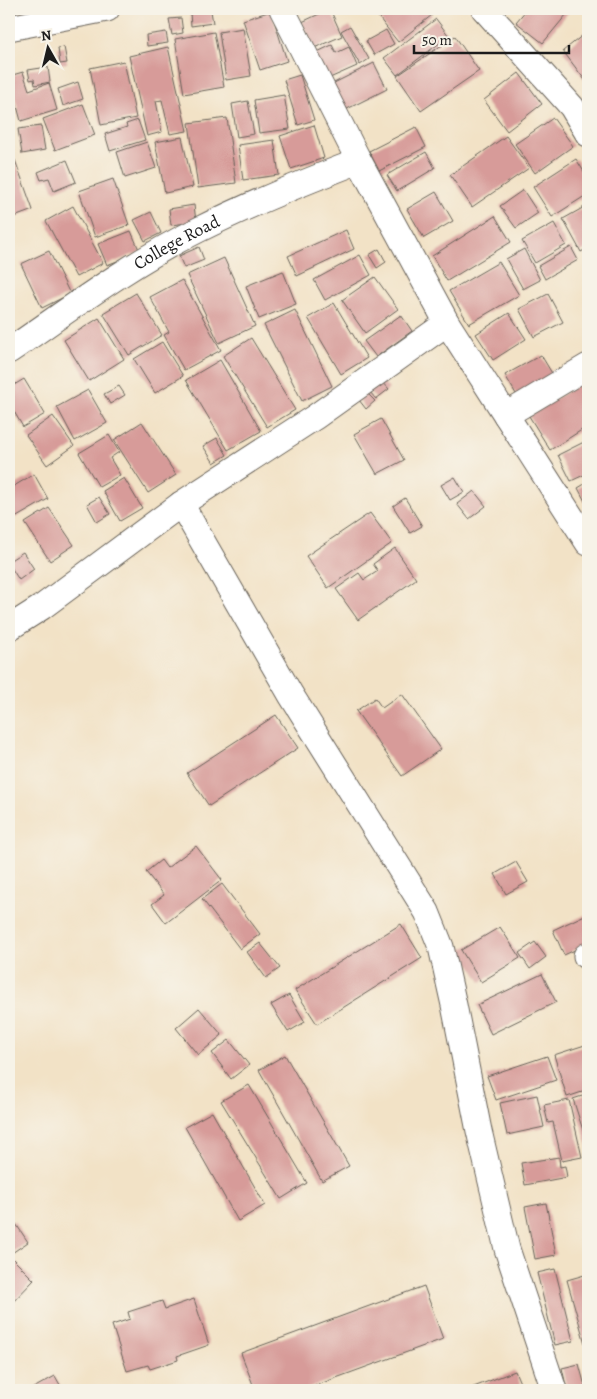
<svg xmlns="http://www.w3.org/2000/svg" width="597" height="1399" viewBox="0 0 597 1399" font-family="Alegreya,serif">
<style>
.building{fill:#d79b99}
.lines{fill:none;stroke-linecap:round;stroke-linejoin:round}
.minor-casing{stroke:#676158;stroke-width:27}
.minor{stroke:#fff;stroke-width:25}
.labels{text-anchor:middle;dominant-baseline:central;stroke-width:4;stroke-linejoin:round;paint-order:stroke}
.street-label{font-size:18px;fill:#1c1c1c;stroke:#f7f3e8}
</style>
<rect width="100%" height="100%" fill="#f7f3e8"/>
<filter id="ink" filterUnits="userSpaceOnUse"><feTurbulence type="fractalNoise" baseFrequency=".02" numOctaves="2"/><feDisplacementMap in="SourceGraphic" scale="10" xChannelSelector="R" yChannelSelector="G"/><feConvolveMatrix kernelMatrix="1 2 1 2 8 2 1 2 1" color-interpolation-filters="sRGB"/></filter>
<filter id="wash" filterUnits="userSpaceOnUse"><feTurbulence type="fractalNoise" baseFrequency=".0096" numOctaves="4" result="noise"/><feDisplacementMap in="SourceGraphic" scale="20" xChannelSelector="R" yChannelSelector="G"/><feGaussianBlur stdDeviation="1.12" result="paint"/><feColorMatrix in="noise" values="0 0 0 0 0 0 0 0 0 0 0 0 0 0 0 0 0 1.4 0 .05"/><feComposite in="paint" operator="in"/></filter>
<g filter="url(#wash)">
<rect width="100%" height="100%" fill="#f2e2c6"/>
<g id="blocks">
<g class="building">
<path d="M330,9L342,36L314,48L302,22Z"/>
<path d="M372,9H426L432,15L398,42Z"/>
<path d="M527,9H571L543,43L516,22Z"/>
<path d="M211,11L213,23L191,26L190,13Z"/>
<path d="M271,11L287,61L260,70L243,20Z"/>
<path d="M181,18L183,33L172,35L169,19Z"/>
<path d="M436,19L449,36L397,75L384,58Z"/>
<path d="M350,26L369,59L360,65L341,31Z"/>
<path d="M243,28L251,76L226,80L219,32Z"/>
<path d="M386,30L394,44L374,55L366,41Z"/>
<path d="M588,31V84L563,51Z"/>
<path d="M166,32L168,43L147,46L146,35Z"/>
<path d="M214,32L224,87L184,94L175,39Z"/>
<path d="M455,36L479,71L421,111L397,76Z"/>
<path d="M332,45L336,53L349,47L357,66L323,81L311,55Z"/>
<path d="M64,47L67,63L60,64L58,48Z"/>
<path d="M168,47L187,131L170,134L162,100L156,101L162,132L147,136L129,56Z"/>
<path d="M124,61L136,118L101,125L90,68Z"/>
<path d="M374,63L387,89L343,111L330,85Z"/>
<path d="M48,67L50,82L35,85L34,79L30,80L28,70Z"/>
<path d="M23,72L29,90L49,83L57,110L21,121L9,76Z"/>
<path d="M519,73L542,104L507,131L484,100Z"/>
<path d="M300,75L314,120L298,125L284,80Z"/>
<path d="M78,82L83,99L63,106L58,89Z"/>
<path d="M284,95L290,129L259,133L254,100Z"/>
<path d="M248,101L254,134L237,137L232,104Z"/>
<path d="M83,104L95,135L55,150L43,119Z"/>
<path d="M227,118L236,183L198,188L189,123Z"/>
<path d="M553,118L573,146L535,173L515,144Z"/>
<path d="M138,120L145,140L110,151L105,134L127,127L126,124Z"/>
<path d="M314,125L324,158L291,169L280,136Z"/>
<path d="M41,126L45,150L22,154L18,129Z"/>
<path d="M416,127L426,147L379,171L369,151Z"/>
<path d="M506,136L529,168L472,207L450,175Z"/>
<path d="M182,137L193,187L165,193L155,142Z"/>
<path d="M274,140L279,175L243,180L238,145Z"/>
<path d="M147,142L156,168L125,178L117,152Z"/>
<path d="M426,152L435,168L397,191L387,175Z"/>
<path d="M576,159L588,178V194L552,217L533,187Z"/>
<path d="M15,160L33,210L9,219V162Z"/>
<path d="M67,160L76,182L54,191L49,178L41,180L38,172Z"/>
<path d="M113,179L129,225L95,237L79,191Z"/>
<path d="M523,190L538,213L516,228L500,206Z"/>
<path d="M436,192L453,221L424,238L407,209Z"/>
<path d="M194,205L196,222L171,225L169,209Z"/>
<path d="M588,205V248L581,252L563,219Z"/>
<path d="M73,206L103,263L76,277L46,221Z"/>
<path d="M151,212L161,233L145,241L134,220Z"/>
<path d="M495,216L511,242L447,281L432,256Z"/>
<path d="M554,223L566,245L535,263L522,241Z"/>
<path d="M346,230L354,249L297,276L288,256Z"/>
<path d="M131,231L140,252L107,265L98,244Z"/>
<path d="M199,247L204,260L184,268L179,256Z"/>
<path d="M571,247L578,260L545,279L538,266Z"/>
<path d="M379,249L386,262L377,268L369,255Z"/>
<path d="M524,249L540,280L523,289L506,259Z"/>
<path d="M49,251L70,294L42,308L21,264Z"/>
<path d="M360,255L371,275L325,300L314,280Z"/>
<path d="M224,258L255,326L219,343L187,275Z"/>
<path d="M499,262L519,295L469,324L449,291Z"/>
<path d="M283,271L296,304L259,319L246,286Z"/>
<path d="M375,277L398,309L365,333L342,300Z"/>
<path d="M182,280L221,350L184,370L164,335L169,332L150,297Z"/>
<path d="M136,293L162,335L129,355L103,313Z"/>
<path d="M548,294L563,322L534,337L519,309Z"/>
<path d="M334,303L367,358L341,374L308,318Z"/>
<path d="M295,310L332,386L302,401L264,325Z"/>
<path d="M509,313L526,339L493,360L476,334Z"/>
<path d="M401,315L412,331L376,357L364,341Z"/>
<path d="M99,318L124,359L89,381L64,340Z"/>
<path d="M251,338L295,410L267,427L223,356Z"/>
<path d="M162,342L183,376L155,393L134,359Z"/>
<path d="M541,355L556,380L520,401L505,375Z"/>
<path d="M220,360L261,431L228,450L186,380Z"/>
<path d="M24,379L45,414L23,427L9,403V388Z"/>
<path d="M382,381L389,389L376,399L369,391Z"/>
<path d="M582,382L588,392V426L550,450L529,416Z"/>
<path d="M119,386L125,395L110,404L104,394Z"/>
<path d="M88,390L107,423L75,441L57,407Z"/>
<path d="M367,393L375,401L366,409L359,400Z"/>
<path d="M53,416L74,446L47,465L26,435Z"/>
<path d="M381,419L404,460L377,474L354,434Z"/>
<path d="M142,422L176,475L148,493L114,440Z"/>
<path d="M109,435L119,452L110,458L120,475L99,487L79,453Z"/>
<path d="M217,438L227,455L214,463L203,446Z"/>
<path d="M588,440V473L571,481L558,455Z"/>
<path d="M34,474L48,499L15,518L9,507V489Z"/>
<path d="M455,477L464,492L450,500L441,485Z"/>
<path d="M124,478L142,508L120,521L103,491Z"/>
<path d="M588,482V507L578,488Z"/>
<path d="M474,491L486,506L469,519L457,504Z"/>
<path d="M99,497L110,514L97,522L87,504Z"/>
<path d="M405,498L422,526L410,533L393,506Z"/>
<path d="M49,508L74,545L50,561L25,523Z"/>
<path d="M370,513L392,543L328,588L306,556Z"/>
<path d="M395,548L416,579L358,620L336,589L359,573L364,580L378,571L373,564Z"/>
<path d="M23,552L34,569L19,580L9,564V561Z"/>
<path d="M402,694L441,749L402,776L356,711L375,698L382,708Z"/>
<path d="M276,715L298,748L209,806L187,773Z"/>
<path d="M196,846L222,880L166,923L152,904L164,895L146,872L161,860L167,868Z"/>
<path d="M516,862L528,882L506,894L495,874Z"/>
<path d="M222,884L260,934L240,949L202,899Z"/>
<path d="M587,914L588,944L564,955L553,930Z"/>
<path d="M401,924L422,958L317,1024L295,990Z"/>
<path d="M500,927L520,958L481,982L461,950Z"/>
<path d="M535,942L546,957L530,969L519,953Z"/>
<path d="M260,943L280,968L266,978L247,952Z"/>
<path d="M542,974L556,1002L491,1034L477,1005Z"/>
<path d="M289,995L305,1022L288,1032L271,1005Z"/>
<path d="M199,1008L222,1035L198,1055L176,1028Z"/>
<path d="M229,1040L249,1065L231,1079L212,1053Z"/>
<path d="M588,1044V1090L567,1097L554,1055Z"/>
<path d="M285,1055L349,1166L322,1181L259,1070Z"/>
<path d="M547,1056L556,1080L496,1100L487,1076Z"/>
<path d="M249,1085L307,1183L281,1199L221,1101Z"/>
<path d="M588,1094V1146L573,1099Z"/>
<path d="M537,1095L544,1127L507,1135L500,1103Z"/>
<path d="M569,1100L582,1157L562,1161L553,1122L548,1123L544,1105Z"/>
<path d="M212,1112L265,1205L238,1221L185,1127Z"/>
<path d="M559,1157L560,1167L565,1166L567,1177L525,1185L521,1163Z"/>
<path d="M546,1203L556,1255L535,1259L525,1207Z"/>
<path d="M14,1221L28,1242L9,1255V1224Z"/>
<path d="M12,1258L34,1280L9,1306V1261Z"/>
<path d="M555,1269L573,1341L555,1345L537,1273Z"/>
<path d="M588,1274V1354L567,1280Z"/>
<path d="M424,1286L443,1339L303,1390H255L241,1353Z"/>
<path d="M194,1299L209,1345L177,1356L178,1360L150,1369L148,1365L127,1371L112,1325L130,1319L128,1312L162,1301L165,1309Z"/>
<path d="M579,1364L586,1390H567L562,1368Z"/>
<path d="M515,1371L523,1390H466Z"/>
<path d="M55,1376L63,1390H30Z"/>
</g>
</g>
</g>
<g filter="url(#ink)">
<use href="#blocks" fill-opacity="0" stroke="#676158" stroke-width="1"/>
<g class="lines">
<g class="minor-casing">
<g id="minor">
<path d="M282,9L359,161L447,323L588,543"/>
<path d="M484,9L572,107L588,134"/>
<path d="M9,28L107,9"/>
<path id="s1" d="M9,351C70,309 131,263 198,230C250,204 304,182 359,161"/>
<path d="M506,415L588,366"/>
<path d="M181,504L291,695L427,912L441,947L454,1005L479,1131L507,1249L554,1390"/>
<path d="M9,628L42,607L181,504L315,417L447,323"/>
<path d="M586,956L588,955"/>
</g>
</g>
<use href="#minor" class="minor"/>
</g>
</g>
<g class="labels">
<g class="street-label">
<text stroke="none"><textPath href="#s1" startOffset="200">College Road</textPath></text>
</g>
</g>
<rect width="597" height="1399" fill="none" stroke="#f7f3e8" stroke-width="30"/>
<g transform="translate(48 48) rotate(352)" stroke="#f7f3e8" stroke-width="4" paint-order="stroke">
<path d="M0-4L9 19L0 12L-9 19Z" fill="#1c1c1c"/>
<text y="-8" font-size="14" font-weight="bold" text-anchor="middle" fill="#1c1c1c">N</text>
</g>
<path d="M414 45v8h155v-8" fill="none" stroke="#1c1c1c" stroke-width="2.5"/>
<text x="422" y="45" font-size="15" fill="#1c1c1c" stroke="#f7f3e8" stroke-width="4" paint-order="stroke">50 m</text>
</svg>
